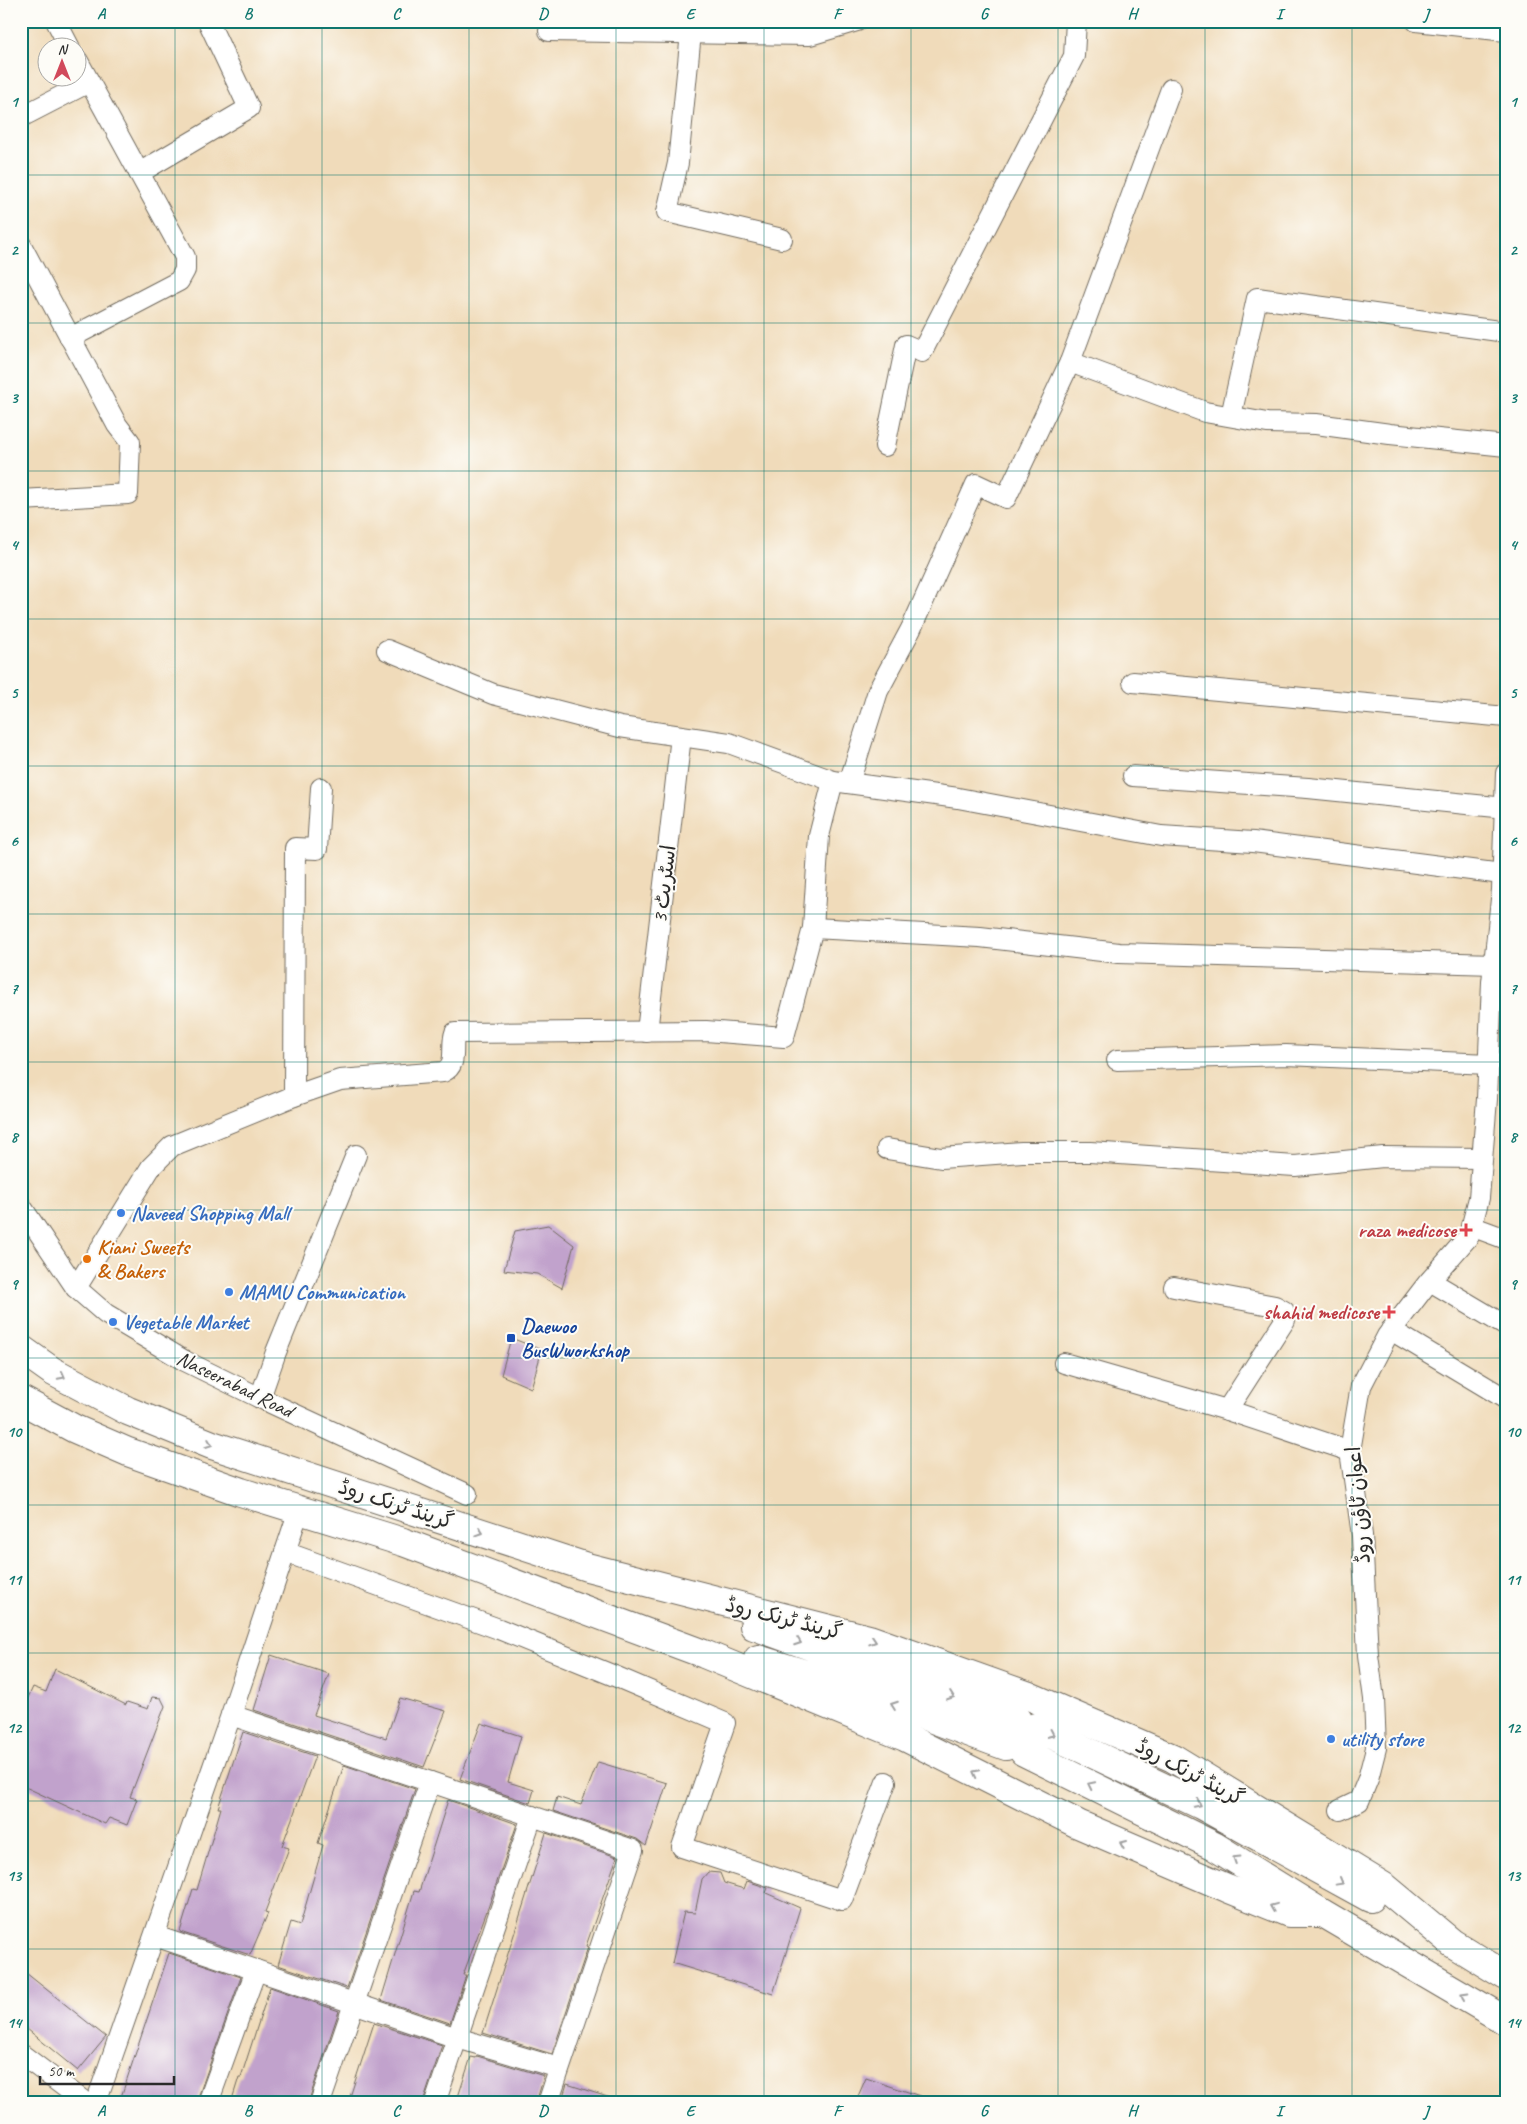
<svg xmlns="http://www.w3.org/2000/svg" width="1527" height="2124" viewBox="0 0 1527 2124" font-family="Caveat,'Playpen Sans Arabic',sans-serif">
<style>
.building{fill:#c1a2cc}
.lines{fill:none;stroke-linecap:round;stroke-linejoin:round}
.minor-casing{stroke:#70695d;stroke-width:22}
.highway-casing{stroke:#70695d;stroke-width:30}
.minor{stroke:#fff;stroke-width:20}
.highway{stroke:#fff;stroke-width:28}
.oneway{stroke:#a0a0a0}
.grid{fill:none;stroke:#0f766e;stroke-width:1;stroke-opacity:0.55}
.shop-dot{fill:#3f7fe0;stroke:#fdfcf7;stroke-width:2}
.health-dot{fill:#e0444e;stroke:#fdfcf7;stroke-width:2}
.food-dot{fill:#e8710a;stroke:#fdfcf7;stroke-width:2}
.transit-dot{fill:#1a4fb4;stroke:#fdfcf7;stroke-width:2}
.labels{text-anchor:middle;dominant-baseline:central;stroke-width:4;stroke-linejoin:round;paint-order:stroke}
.street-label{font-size:21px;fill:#2b2b2b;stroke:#fdfcf7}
.shop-label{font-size:21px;font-weight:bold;fill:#366cbe;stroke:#fdfcf7;text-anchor:start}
.health-label{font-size:21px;font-weight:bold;fill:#be3a42;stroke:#fdfcf7;text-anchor:end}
.food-label{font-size:21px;font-weight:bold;fill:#c56008;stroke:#fdfcf7;text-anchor:start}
.transit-label{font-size:21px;font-weight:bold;fill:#164399;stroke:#fdfcf7;text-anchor:start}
.neatline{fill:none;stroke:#0f766e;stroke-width:2}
.grid-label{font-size:16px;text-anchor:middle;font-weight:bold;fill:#0f766e}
</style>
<rect width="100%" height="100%" fill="#fdfcf7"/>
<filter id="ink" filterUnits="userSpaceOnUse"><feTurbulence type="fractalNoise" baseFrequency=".02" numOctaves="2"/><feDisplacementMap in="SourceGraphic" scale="10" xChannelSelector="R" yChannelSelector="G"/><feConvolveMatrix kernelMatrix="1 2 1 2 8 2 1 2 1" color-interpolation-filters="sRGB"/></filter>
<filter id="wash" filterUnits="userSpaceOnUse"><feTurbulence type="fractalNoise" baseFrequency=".0096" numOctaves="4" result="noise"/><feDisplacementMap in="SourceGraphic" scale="20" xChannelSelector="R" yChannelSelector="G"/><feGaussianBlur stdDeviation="1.12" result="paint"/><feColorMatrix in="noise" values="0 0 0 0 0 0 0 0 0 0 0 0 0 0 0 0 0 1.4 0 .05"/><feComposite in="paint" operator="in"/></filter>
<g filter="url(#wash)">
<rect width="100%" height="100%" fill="#f0dbba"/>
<g id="blocks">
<g class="building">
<path d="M548,1225L574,1245L562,1288L537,1274L504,1270L515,1231Z"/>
<path d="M511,1338L542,1350L531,1388L501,1375Z"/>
<path d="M271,1655L329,1674L314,1715L386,1738L400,1698L446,1711L424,1767L254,1710Z"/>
<path d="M55,1669L126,1705L127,1702L148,1709L152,1697L161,1698L165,1706L130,1797L137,1799L127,1825L109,1818L105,1824L21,1785V1713L33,1687L46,1692Z"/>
<path d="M481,1723L521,1736L508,1782L534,1790L530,1803L460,1779Z"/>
<path d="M243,1732L315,1756L282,1846L289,1848L265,1912L268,1913L250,1955L180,1932L193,1889L197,1890L221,1808H218Z"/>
<path d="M598,1762L667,1783L646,1846L637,1839L553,1811L557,1797L581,1805Z"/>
<path d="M344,1765L415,1789L347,1988L278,1965L291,1922L300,1925L323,1845L318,1843Z"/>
<path d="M448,1800L517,1824L488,1908L463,1975H466L450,2023L381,2000L414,1891L419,1892Z"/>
<path d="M546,1833L617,1857L586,1946L588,1947L552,2054L483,2033Z"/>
<path d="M708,1872L720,1873L724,1883L744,1889L747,1881L768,1888L766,1893L800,1908L773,1994L672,1963L684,1912L695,1913L702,1879Z"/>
<path d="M169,1953L241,1977L196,2103H119Z"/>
<path d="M21,1969L106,2037L78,2071L21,2024Z"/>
<path d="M270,1987L339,2011L308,2103H231L239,2077H241Z"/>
<path d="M374,2023L442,2045L423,2103H348Z"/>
<path d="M477,2056L544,2076L536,2103H456L471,2057L476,2058Z"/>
<path d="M866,2078L932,2100V2103H855Z"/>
<path d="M567,2084L617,2100L616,2103H561Z"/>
</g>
</g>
</g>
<g filter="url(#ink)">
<use href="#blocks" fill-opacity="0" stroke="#70695d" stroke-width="1"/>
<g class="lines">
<g class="minor-casing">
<g id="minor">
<path d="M56,21L70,48"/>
<path d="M689,21L691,33L678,163L667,212L782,239"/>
<path d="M1416,21L1506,31"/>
<path d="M549,31L810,35L857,21"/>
<path d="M21,117L89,82"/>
<path d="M139,173L249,108L208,21"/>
<path d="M21,245L117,425L130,442L128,494L21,500"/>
<path d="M70,338L179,281L185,270V257L78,61"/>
<path d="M1070,362L1205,412L1267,423L1316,424L1390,434L1506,446"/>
<path d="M1231,416L1257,298L1506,332"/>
<path d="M885,446L906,345L922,352L1074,56L1076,21"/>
<path d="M387,650L493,694L620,727L729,743L833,781L958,798L1161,836L1253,842L1502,874"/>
<path d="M1133,682L1506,717"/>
<path d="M1133,776L1308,788L1506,808"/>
<path d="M849,783L878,691L911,629L976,484L1006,498L1070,362L1171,89"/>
<path d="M813,928L819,836L833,781"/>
<path d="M647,1032L681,736"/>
<path d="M1117,1060L1286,1055L1489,1064"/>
<path d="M294,1096L295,848L317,849L321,788"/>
<path d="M887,1149L941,1158L1022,1152H1090L1295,1166L1383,1157L1482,1158"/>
<path d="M21,1206L76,1288L106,1314L185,1361L260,1398L467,1494"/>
<path d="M1471,1226L1506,1239"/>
<path d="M1430,1281L1506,1326"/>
<path d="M1174,1287L1275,1306L1284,1311L1285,1320L1227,1410"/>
<path d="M76,1288L151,1167L172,1146L294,1096L340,1080L443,1072C459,1065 450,1046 455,1033L706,1031L784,1037L813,928L980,937L1119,953L1494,964"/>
<path d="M1391,1330L1506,1399"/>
<path d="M1064,1363L1227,1410L1350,1451"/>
<path d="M260,1398L276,1352L356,1155"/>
<path d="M285,1552L499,1629L617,1677L725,1723L682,1847L842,1900L886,1782"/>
<path d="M231,1715L633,1850L548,2103"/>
<path d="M1340,1810L1359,1801L1368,1779L1376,1748L1374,1699L1368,1655L1362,1535L1350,1451L1361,1386L1387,1336L1427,1284L1469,1236L1479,1198L1487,1099L1492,982L1502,890L1506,773"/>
<path d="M155,1936L457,2038L559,2068"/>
<path d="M21,2054L86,2103"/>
<path d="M96,2103L231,1715L299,1510"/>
<path d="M208,2103L256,1970"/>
<path d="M320,2103L430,1782"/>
<path d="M435,2103L532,1816"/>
</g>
</g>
<g class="highway-casing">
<g id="highway">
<path d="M21,1349L52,1371L128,1411L212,1445L587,1567L869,1639L1029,1696L1173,1758L1386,1888L1452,1943L1506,1976"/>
<path d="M21,1400L75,1429L128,1452L241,1492L403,1542L704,1654L905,1737L1078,1824L1227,1888L1289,1913H1322L1506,2021"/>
<path d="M754,1626L1017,1720C1021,1732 1018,1741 1006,1746L841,1685L758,1659"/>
<path d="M1320,1912L1214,1846L1024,1752C1022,1739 1023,1731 1036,1727L1201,1805L1370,1898"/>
</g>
</g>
<use href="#minor" class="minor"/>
<use href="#highway" class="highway"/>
</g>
<defs><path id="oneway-chevron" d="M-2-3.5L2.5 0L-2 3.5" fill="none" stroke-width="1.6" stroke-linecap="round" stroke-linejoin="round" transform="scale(1.25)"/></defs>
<g class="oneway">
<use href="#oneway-chevron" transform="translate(62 1376) rotate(28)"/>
<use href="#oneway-chevron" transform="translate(209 1444) rotate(21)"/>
<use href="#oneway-chevron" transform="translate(480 1532) rotate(18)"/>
<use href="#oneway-chevron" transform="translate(873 1641) rotate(18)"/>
<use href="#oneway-chevron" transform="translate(798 1642) rotate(20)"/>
<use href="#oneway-chevron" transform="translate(951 1696) rotate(20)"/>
<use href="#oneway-chevron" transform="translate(894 1705) rotate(-160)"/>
<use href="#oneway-chevron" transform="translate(1051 1734) rotate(25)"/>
<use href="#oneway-chevron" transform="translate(976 1773) rotate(-153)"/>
<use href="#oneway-chevron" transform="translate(1091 1785) rotate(-154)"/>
<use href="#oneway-chevron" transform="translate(1198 1804) rotate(26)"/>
<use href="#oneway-chevron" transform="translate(1123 1844) rotate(-157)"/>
<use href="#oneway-chevron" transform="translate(1236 1859) rotate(-148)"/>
<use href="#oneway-chevron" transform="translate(1340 1882) rotate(29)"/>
<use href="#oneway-chevron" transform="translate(1273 1907) rotate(-158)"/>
<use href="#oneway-chevron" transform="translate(1464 1996) rotate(-150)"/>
</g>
</g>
<path class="grid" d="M175,21V2103M322,21V2103M469,21V2103M616,21V2103M764,21V2103M911,21V2103M1058,21V2103M1205,21V2103M1352,21V2103M21,175H1506M21,323H1506M21,471H1506M21,619H1506M21,766H1506M21,914H1506M21,1062H1506M21,1210H1506M21,1358H1506M21,1505H1506M21,1653H1506M21,1801H1506M21,1949H1506"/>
<g class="shop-dot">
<circle cx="121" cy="1213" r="5"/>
<circle cx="229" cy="1292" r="5"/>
<circle cx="113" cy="1322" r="5"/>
<circle cx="1331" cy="1739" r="5"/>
</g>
<g class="health-dot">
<path d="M1463.5 1222.5h5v5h5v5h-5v5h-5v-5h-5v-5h5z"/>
<path d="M1386.5 1304.5h5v5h5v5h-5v5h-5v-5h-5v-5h5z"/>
</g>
<circle class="food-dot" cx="87" cy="1259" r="5"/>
<rect class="transit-dot" x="506" y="1333" width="10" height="10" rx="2.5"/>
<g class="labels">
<g class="street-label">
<text transform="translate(664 884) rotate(-83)">اسٹریٹ 3</text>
<text transform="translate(235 1384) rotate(26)">Naseerabad Road</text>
<text transform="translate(396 1504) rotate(18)">گرینڈ ٹرنک روڈ</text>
<text transform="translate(1358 1505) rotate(-95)">اعوان ٹاؤن روڈ</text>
<text transform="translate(784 1618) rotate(14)">گرینڈ ٹرنک روڈ</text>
<text transform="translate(1190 1772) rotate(28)">گرینڈ ٹرنک روڈ</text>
</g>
<g class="shop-label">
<text x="131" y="1213">Naveed Shopping Mall</text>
<text x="239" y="1292">MAMU Communication</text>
<text x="123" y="1322">Vegetable Market</text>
<text x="1341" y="1739">utility store</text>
</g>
<g class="health-label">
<text x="1456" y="1230">raza medicose</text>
<text x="1379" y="1312">shahid medicose</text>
</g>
<g class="food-label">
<text x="97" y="1247">Kiani Sweets<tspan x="97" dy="24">&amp; Bakers</tspan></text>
</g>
<g class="transit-label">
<text x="521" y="1326">Daewoo<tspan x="521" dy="24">BusWworkshop</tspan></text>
</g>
</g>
<rect width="1527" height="2124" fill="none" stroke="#fdfcf7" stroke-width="55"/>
<g transform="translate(62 62)"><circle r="24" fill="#fdfcf7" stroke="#a9a8a5"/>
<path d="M0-4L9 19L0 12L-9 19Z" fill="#d1495b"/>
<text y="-8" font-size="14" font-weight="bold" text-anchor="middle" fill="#2b2b2b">N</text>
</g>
<path d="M40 2076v8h134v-8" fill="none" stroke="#2b2b2b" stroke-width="2.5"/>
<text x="48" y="2076" font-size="15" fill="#2b2b2b" stroke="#fdfcf7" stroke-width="4" paint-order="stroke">50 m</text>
<rect x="28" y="28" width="1472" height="2068" class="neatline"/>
<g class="grid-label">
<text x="101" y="19">A</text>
<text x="248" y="19">B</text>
<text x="396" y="19">C</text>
<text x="543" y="19">D</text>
<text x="690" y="19">E</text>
<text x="837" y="19">F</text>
<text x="984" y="19">G</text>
<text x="1132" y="19">H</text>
<text x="1279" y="19">I</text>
<text x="1426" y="19">J</text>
<text x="14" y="107">1</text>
<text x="1513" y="107">1</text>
<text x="14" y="255">2</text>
<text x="1513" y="255">2</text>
<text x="14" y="403">3</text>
<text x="1513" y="403">3</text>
<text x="14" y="550">4</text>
<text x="1513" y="550">4</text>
<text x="14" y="698">5</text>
<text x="1513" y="698">5</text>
<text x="14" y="846">6</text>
<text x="1513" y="846">6</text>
<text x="14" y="994">7</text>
<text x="1513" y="994">7</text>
<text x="14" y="1142">8</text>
<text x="1513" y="1142">8</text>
<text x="14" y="1289">9</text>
<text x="1513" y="1289">9</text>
<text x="14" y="1437">10</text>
<text x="1513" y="1437">10</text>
<text x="14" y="1585">11</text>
<text x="1513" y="1585">11</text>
<text x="14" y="1733">12</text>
<text x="1513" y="1733">12</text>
<text x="14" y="1881">13</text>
<text x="1513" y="1881">13</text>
<text x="14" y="2028">14</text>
<text x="1513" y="2028">14</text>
<text x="101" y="2116">A</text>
<text x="248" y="2116">B</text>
<text x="396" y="2116">C</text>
<text x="543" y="2116">D</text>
<text x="690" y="2116">E</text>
<text x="837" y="2116">F</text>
<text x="984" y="2116">G</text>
<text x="1132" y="2116">H</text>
<text x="1279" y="2116">I</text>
<text x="1426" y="2116">J</text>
</g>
</svg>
